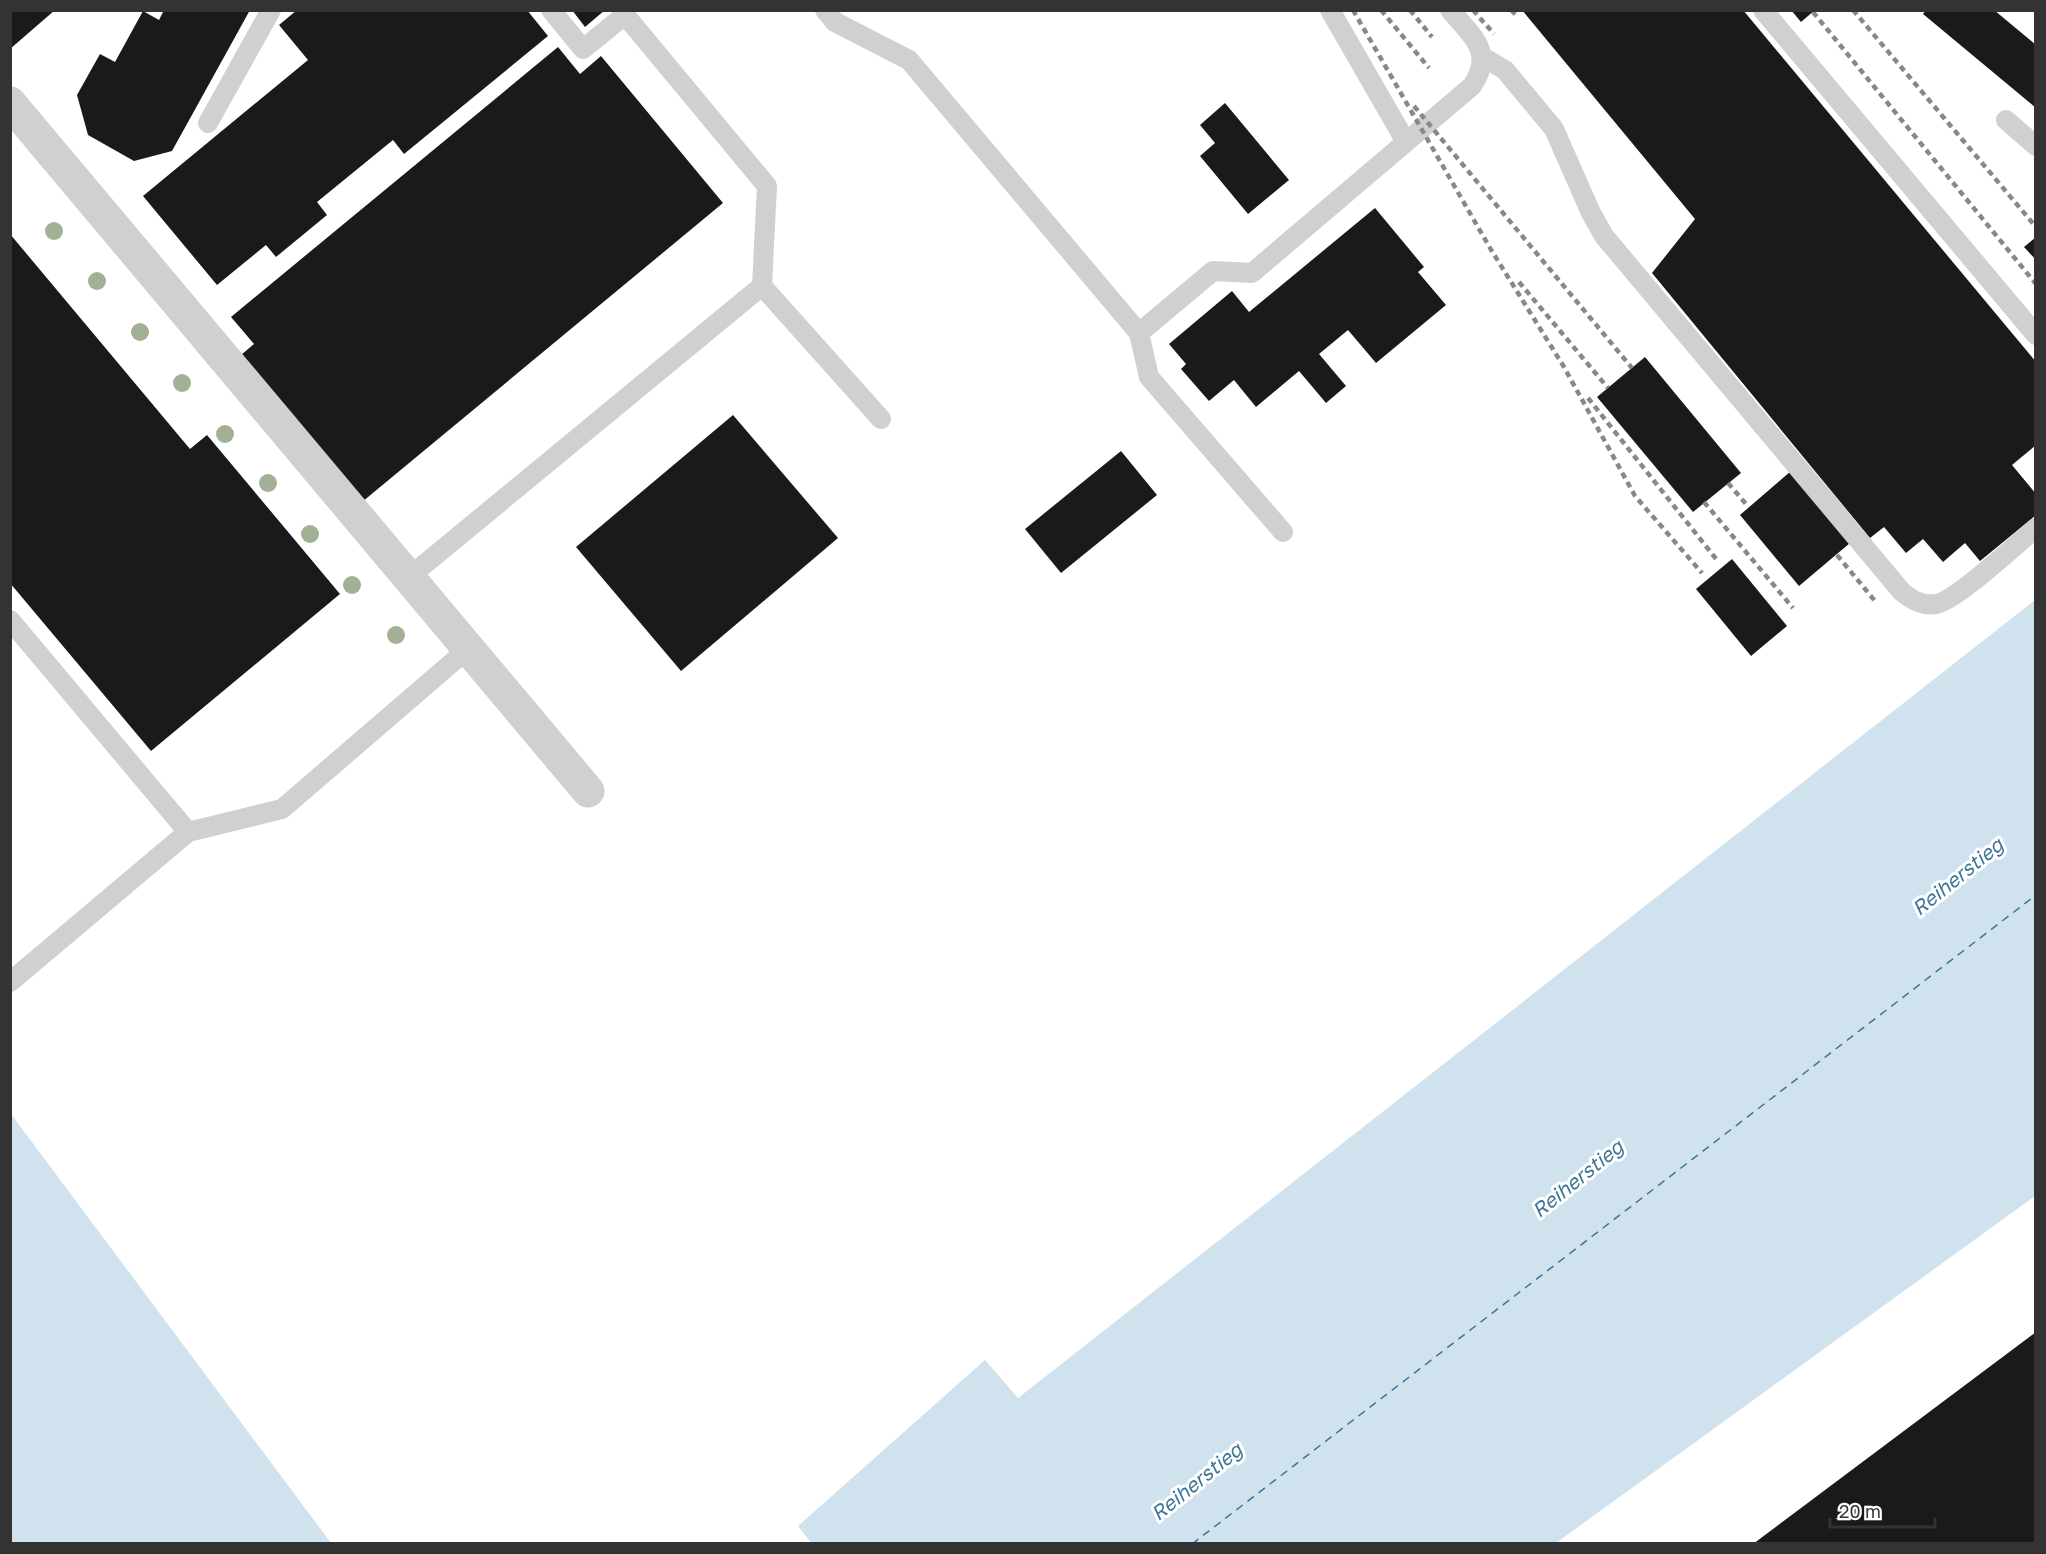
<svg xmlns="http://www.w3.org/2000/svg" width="2046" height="1554" viewBox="0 0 2046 1554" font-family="'Golos Text',sans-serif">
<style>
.water{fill:#cfe2ee}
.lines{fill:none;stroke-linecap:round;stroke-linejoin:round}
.ferry{stroke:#3f7597;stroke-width:1.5;stroke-dasharray:8 6;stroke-linecap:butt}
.building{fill:#1a1a1a}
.lane{stroke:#d0d0d0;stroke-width:20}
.street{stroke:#d0d0d0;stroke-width:33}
.rail{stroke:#888;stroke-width:4.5;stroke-dasharray:6 4.5;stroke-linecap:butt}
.tree{fill:#a2b095}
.labels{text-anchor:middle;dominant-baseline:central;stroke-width:6;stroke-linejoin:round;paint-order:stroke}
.water-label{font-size:20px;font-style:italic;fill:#3f7597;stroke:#fff}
</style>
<rect width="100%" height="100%" fill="#fff"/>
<g class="water">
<path d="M2035,600V1196L1556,1543L812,1544L798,1526L985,1360L1018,1398Z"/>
<path d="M11,1114L331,1543H11Z"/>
</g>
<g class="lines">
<path class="ferry" d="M1192,1544L2036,895"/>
</g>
<g class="building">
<path d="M10,10H55L10,49Z"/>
<path d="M164,10H250L172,151L134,161L88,135L77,95L100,54L115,62L143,11L159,20Z"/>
<path d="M297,10H527L548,36L404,154L393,140L317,202L327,215L276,257L266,245L217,285L143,196L308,60L279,25Z"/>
<path d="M572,10H605L585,27Z"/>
<path d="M1522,10H1743L2036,362V445L2012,465L2036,494V515L1980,561L1965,543L1943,562L1923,539L1906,553L1884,527L1870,538L1652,273L1695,219Z"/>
<path d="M1791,10H1815L1801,22Z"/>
<path d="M1926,10H1994L2036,45V108L1923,14Z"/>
<path d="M558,47L580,74L601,56L723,203L362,502L241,355L254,344L231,317Z"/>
<path d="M1225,103L1289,180L1248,214L1200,156L1215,143L1200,125Z"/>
<path d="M1375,208L1424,267L1418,272L1446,305L1376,363L1348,330L1319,354L1346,386L1326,403L1299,371L1256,407L1234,380L1209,401L1181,369L1186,364L1169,344L1232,291L1249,312Z"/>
<path d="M10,234L190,449L207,435L340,594L151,751L10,583Z"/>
<path d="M2036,237V260L2024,247Z"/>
<path d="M1645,357L1741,473L1693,512L1597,397Z"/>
<path d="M733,415L838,538L681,671L576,547Z"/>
<path d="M1121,451L1157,495L1061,573L1025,529Z"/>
<path d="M1791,471L1850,543L1799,586L1740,515Z"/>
<path d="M1732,559L1787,626L1751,656L1696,589Z"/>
<path d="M2036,1332V1544H1753Z"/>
</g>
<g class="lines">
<g class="lane">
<path d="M551,10L583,49L625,15L767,186L762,286"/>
<path d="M825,10L835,22L909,60L1139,333L1149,377L1283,532"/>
<path d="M1330,10L1406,142"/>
<path d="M1763,10L2036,335"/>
<path d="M1483,57L1505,70L1554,129L1591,213L1604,236L1902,592C1912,600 1922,606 1936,604C1956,601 2016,544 2036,528"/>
<path d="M2006,120L2036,146"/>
<path d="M208,123L271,10"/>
<path d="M1139,333L1213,271L1252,273L1472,86C1495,52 1472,36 1450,10"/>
<path d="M409,577L762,286L881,419"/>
<path d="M10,620L188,832"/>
<path d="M10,982L188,832L282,809L469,648"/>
</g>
<path class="street" d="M10,103L588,791"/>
<g class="rail">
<path d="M1353,10L1490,248L1564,367L1635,496L1702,573"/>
<path d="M1381,10L1429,68"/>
<path d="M1410,10L1432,37"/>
<path d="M1473,10L1494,34"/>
<path d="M1511,10L1516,15"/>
<path d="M1853,10L2036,227"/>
<path d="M1813,12L2036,284"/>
<path d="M1414,106L1632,368"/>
<path d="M1519,282L1608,388"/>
<path d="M1588,398L1717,560"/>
<path d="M1728,483L1746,504"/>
<path d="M1704,502L1793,608"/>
<path d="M1837,555L1875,601"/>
</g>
</g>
<g class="tree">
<circle cx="54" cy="231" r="9"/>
<circle cx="97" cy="281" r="9"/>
<circle cx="140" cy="332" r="9"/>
<circle cx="182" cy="383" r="9"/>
<circle cx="225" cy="434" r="9"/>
<circle cx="268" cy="483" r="9"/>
<circle cx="310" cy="534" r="9"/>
<circle cx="352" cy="585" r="9"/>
<circle cx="396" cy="635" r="9"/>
</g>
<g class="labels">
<g class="water-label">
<text transform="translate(1957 876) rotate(-39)">Reiherstieg</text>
<text transform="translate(1577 1178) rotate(-39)">Reiherstieg</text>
<text transform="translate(1196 1481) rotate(-39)">Reiherstieg</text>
</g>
</g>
<rect width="2046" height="1554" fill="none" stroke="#333333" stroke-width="24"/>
<path d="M1830 1518v9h105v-9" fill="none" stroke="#333333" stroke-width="3"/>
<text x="1839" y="1518" font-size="18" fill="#333333" stroke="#ffffff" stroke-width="4.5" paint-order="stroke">20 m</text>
</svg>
